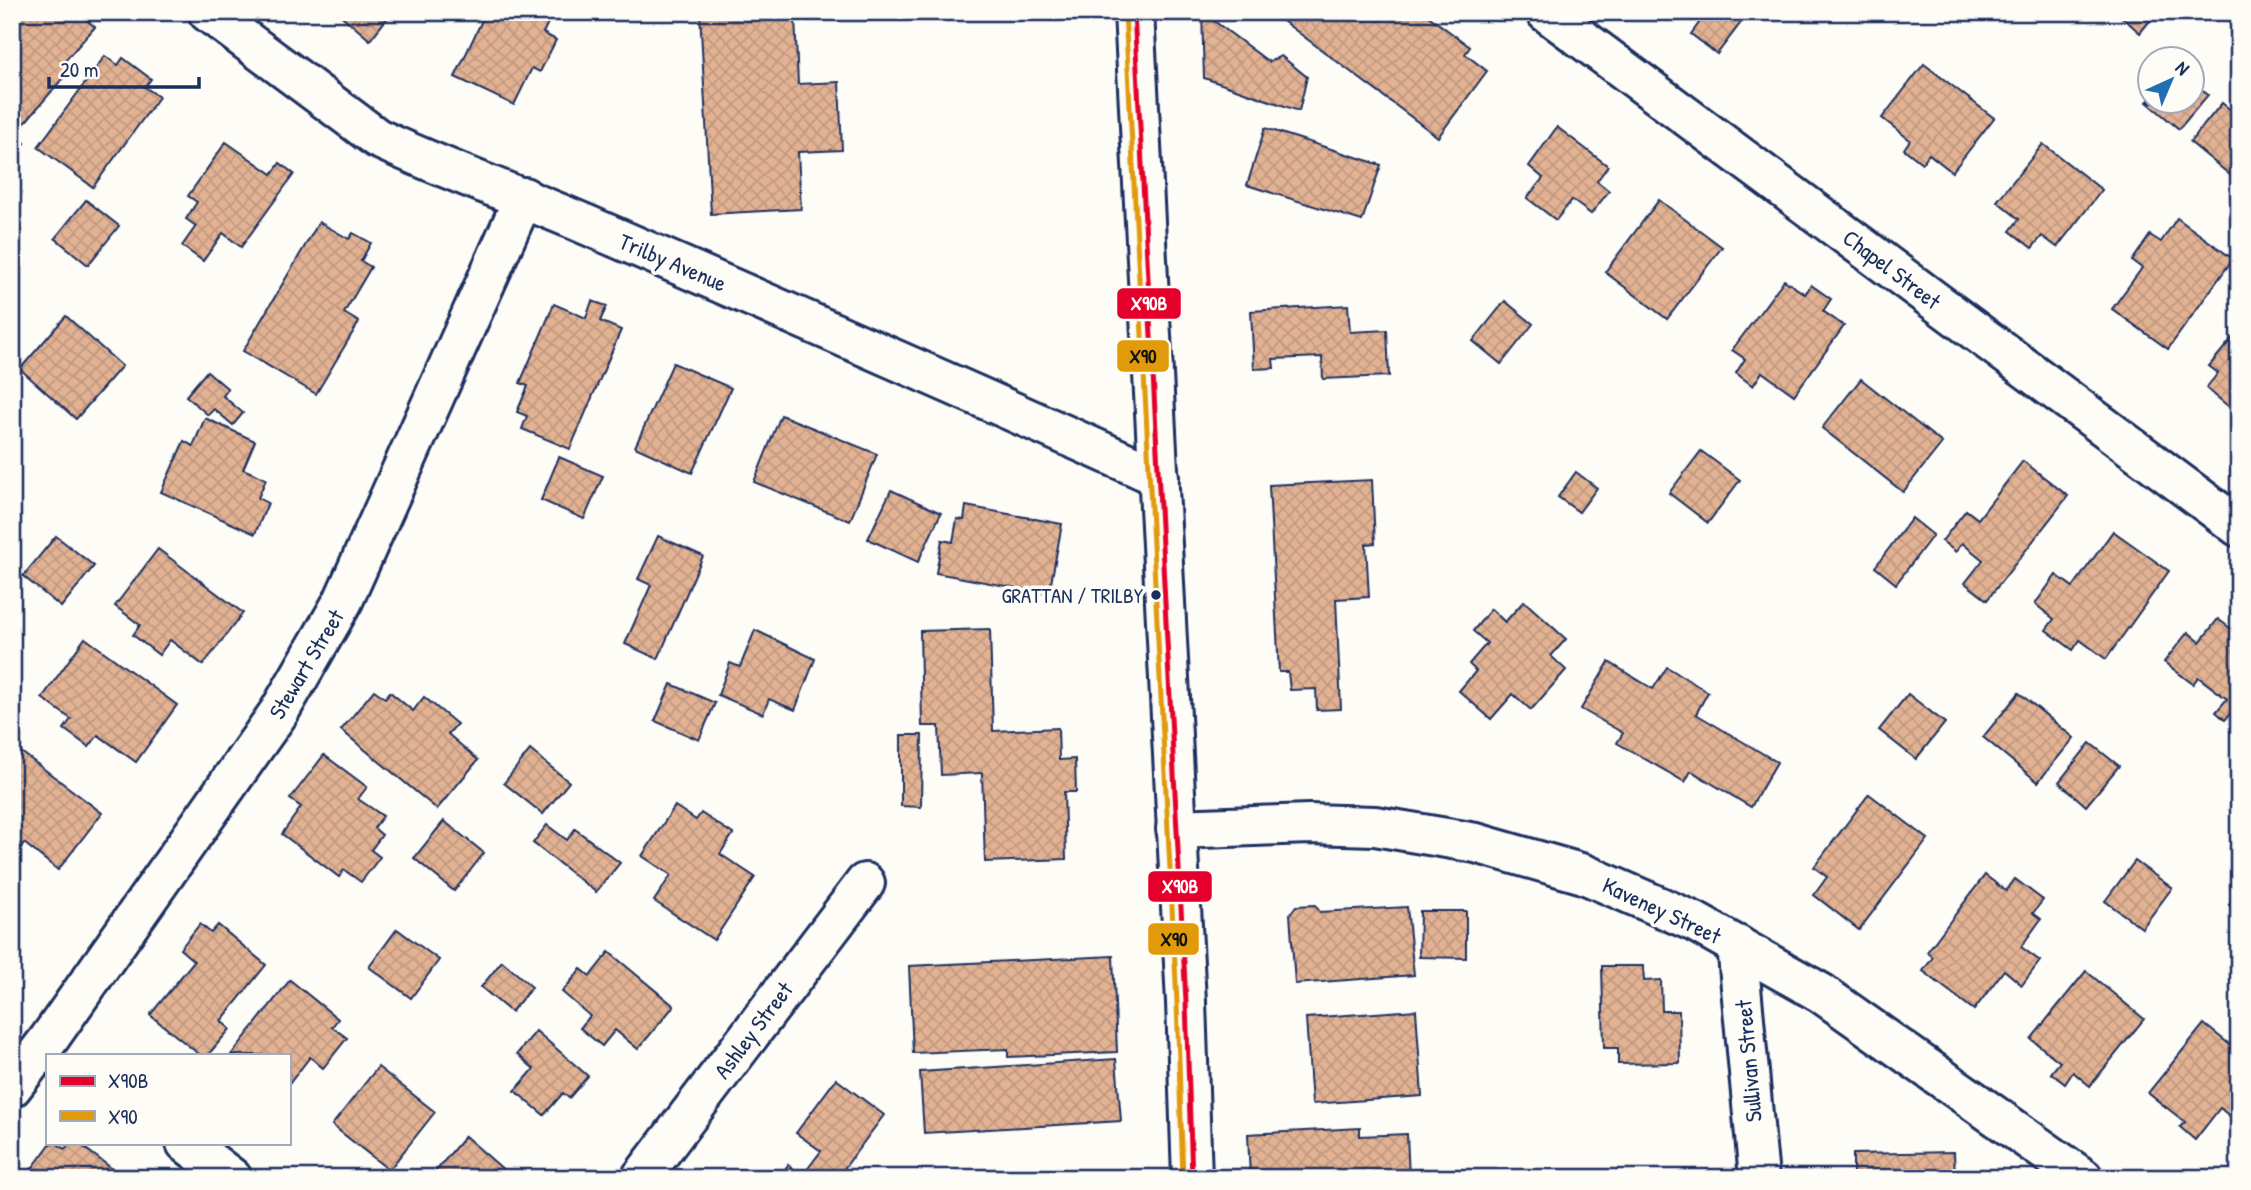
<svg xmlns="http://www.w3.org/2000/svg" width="2251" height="1190" viewBox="0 0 2251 1190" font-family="'Patrick Hand',sans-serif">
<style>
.building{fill:url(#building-cross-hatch);stroke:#1b2f5e;stroke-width:2}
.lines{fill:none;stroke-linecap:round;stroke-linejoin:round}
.minor-casing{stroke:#1b2f5e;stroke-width:44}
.secondary-casing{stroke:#1b2f5e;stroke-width:44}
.minor{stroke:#fdfcf7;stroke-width:38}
.secondary{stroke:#fdfcf7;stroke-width:38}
.bus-1-casing{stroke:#fdfcf7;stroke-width:10}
.bus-2-casing{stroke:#fdfcf7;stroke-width:10}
.bus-1{stroke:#e4002b;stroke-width:5}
.bus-2{stroke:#e19a09;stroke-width:5}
.bus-dot{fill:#1b2f5e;stroke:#fdfcf7;stroke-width:2.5}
.labels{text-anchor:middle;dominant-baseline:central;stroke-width:7;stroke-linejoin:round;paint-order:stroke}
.bus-label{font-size:21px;fill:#1b2f5e;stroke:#fdfcf7;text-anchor:end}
.street-label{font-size:23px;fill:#1b2f5e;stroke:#fdfcf7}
.line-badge{stroke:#fdfcf7;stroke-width:2.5}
.badge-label{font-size:19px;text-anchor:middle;font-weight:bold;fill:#fff}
.pale-badge-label{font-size:19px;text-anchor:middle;font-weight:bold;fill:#111}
</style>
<defs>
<pattern id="building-cross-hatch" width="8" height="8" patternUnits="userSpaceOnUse" patternTransform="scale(1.75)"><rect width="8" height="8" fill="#e2b293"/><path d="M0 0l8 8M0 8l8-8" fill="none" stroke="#c19981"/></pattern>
</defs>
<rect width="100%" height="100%" fill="#fdfcf7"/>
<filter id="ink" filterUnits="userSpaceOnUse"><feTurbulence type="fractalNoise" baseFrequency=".0143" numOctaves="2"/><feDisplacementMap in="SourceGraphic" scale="14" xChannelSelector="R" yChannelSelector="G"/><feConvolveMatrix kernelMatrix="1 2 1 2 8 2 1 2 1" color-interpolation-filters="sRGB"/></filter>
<g filter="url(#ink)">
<g class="building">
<path d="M18,12H77L95,27L63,63L70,70L15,134L25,143L12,158V19Z"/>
<path d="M337,12H392L370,40Z"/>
<path d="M486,12H553L543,33L556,40L540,72L532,68L514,105L455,77Z"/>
<path d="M700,12H883L795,17L798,84L839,82L842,150L798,152L801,209L711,214Z"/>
<path d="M1202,12L1269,62L1281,56L1307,77L1299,111L1204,78Z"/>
<path d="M1271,12H1423L1470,47L1465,54L1487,71L1438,137Z"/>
<path d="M1693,12H1749L1717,54L1691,34L1702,19Z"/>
<path d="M2126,12H2157L2140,33L2122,17Z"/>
<path d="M105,56L118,65L123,58L151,79L145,87L159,97L93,187L38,147Z"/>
<path d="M1924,64L1994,118L1952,172L1929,154L1922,163L1904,149L1910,140L1882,118Z"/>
<path d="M2192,82L2208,95L2179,129L2147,102L2150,99V102H2192Z"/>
<path d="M2222,103L2239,117V173L2235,179L2190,142Z"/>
<path d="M1557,127L1608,166L1597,181L1609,191L1591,214L1572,200L1556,220L1527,198L1543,178L1529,166Z"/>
<path d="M1265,128L1381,165L1362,221L1247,185Z"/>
<path d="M226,142L272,174L280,163L294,174L241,247L223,233L203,261L182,246L196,226L186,219L197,202L188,196Z"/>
<path d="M2043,144L2102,190L2057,247L2042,236L2032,248L2010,231L2019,219L1997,201Z"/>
<path d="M86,200L119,226L88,265L55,238Z"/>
<path d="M1659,200L1722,247L1667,319L1605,272Z"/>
<path d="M2177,218L2233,259L2168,349L2112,309L2142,268L2132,261L2150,235L2161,242Z"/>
<path d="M319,222L349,239L353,233L371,243L361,261L371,267L344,313L359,322L316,394L243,351Z"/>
<path d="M1784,280L1805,294L1811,285L1831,299L1823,311L1844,326L1794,395L1762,372L1753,386L1736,373L1745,359L1732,350Z"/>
<path d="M592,301L607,306L600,321L621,330L570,449L522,429L527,416L517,412L528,386L520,383L554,304L586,318Z"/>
<path d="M1505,301L1533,324L1501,364L1473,341Z"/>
<path d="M1348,305L1350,332L1387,330L1389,376L1323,379L1322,357L1273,359L1274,368L1254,369L1251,311Z"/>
<path d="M66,316L122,366L76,419L20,369Z"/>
<path d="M2239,330V415L2206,388L2218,373L2209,366Z"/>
<path d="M673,363L731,388L692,473L635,447Z"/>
<path d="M207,371L228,389L223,396L243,413L233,425L214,409L208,415L186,396Z"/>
<path d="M1861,379L1942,443L1903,492L1822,428Z"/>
<path d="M781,415L877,454L850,521L754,482Z"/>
<path d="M205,418L255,441L243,469L266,479L258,498L268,503L255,534L161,492L184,441L193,446Z"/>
<path d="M1701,451L1740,480L1708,523L1669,493Z"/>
<path d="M559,457L603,476L584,519L541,500Z"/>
<path d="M2023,461L2068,496L1987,600L1965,583L1983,560L1962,543L1956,552L1942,541L1966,510L1978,519Z"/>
<path d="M1576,472L1597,488L1579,512L1558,497Z"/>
<path d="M1372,480L1375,543L1366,544L1369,597L1336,599L1341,709L1317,710L1316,689L1290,690L1288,672H1279L1269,485Z"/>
<path d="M891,490L941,513L918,562L868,539Z"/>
<path d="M966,506L1062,524L1049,594L936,573L942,540L953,542L957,519L964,520Z"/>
<path d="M1912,518L1933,535L1896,584L1875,567Z"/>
<path d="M2113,531L2169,571L2106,659L2080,640L2073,650L2046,630L2054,619L2035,604L2056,575L2073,587Z"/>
<path d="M56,536L94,566L61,607L23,576Z"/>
<path d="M658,536L703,556L658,659L625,644L651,585L638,579Z"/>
<path d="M158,549L243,613L203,665L170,640L159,655L133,635L140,625L115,606Z"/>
<path d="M1524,601L1566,639L1551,656L1566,670L1531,710L1513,694L1491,719L1459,691L1476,671L1469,664L1487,643L1473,631L1491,609L1505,622Z"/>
<path d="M2218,619L2239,635V706L2237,705L2225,720L2216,712L2227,699L2198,677L2193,684L2164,662L2188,632L2200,642Z"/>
<path d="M990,629L993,731L1058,728L1059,760L1075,759L1076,792H1064L1066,859L985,862L982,773L941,775L939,726H922L920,631Z"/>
<path d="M755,630L815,659L795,710L769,699L763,714L718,695L730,663L740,667Z"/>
<path d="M85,638L177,705L136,762L98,735L89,747L64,729L71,719L42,698Z"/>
<path d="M1609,662L1653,689L1667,667L1708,692L1696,714L1777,762L1751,807L1691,771L1685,782L1617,743L1623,733L1581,709Z"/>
<path d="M671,684L715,703L699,740L655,721Z"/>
<path d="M374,690L385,698L390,692L413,711L424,697L457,724L448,734L478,760L437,809L341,730Z"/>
<path d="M2019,693L2074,738L2038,782L1983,737Z"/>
<path d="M1908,694L1945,723L1916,759L1879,730Z"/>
<path d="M901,735H922L921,807L901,806Z"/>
<path d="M2090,743L2119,766L2086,806L2059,782Z"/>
<path d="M12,745L102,813L58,870L24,843L16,854L12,851Z"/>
<path d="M530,750L569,782L543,814L504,783Z"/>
<path d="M324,755L367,787L358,799L383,816L374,828L382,835L371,850L380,857L361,882L344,870L339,877L282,834L301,807L290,799Z"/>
<path d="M1869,794L1928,839L1859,930L1814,895L1827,877L1814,867Z"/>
<path d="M675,806L696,820L701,813L733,834L720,854L755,877L714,940L654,901L671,875L642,856Z"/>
<path d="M444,821L484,853L454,891L414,858Z"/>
<path d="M547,825L567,840L575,829L620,863L596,892L533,843Z"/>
<path d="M2135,861L2172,888L2142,928L2105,901Z"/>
<path d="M1985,875L2006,891L2015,879L2043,900L2033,913L2041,919L2021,947L2040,961L2022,985L2004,970L1974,1010L1923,971L1933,957L1927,952Z"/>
<path d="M2239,889V911L2229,905Z"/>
<path d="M1315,905L1320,912L1407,907L1414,975L1295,984L1290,914L1296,906Z"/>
<path d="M1420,911H1466V958L1419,957Z"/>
<path d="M200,924L211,933L218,925L266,965L221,1021L230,1029L208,1055H200L150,1015L194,961L180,949Z"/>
<path d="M397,929L439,960L411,998L369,967Z"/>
<path d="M609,952L674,1006L638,1049L615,1030L602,1046L580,1028L590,1016L562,992L581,969L590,976Z"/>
<path d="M1113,956L1117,1052L1008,1057V1049L913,1053L909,966Z"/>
<path d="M502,961L532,987L511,1012L481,987Z"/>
<path d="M1602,966H1643L1644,981L1661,980L1662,1011H1679L1680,1063L1618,1064V1048H1604Z"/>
<path d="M2086,971L2144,1019L2090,1086L2073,1072L2065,1084L2051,1073L2060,1062L2031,1039Z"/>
<path d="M290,980L338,1019L332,1027L347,1038L323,1068L310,1057L289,1084V1055H231Z"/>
<path d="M1416,1010L1422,1096L1312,1104L1306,1018Z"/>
<path d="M2204,1024L2239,1052V1124L2220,1108L2195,1140L2180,1127L2185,1122L2148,1093Z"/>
<path d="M536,1031L588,1076L569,1098L563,1093L544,1115L515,1091L534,1069L517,1054Z"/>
<path d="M1116,1059L1121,1121L924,1133L920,1072Z"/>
<path d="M378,1067L435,1112L389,1170L332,1125Z"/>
<path d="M836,1079L884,1115L837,1178H779L788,1165L803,1175L821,1151L796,1133Z"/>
<path d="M1360,1128V1136L1407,1134L1409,1178H1250L1248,1134Z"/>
<path d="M465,1136L513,1178H430Z"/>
<path d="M51,1143H56L65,1149L69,1143H78L115,1171L110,1178H25Z"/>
<path d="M1954,1152L1955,1178H1853V1154Z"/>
</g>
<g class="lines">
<g class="minor-casing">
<g id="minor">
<path d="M208,12L377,138C445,170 518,195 587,225C778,308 969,391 1159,477"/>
<path d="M1546,12L2239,527"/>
<path d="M1176,829L1309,824L1375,826L1476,843L1584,874L1695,922L1821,993L2083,1178"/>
<path d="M1737,945L1759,1178"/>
<path d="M12,1087L49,1039L279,712L343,601L524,197"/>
<path d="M186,1143L232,1178"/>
<path d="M641,1178L865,883"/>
</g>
</g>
<g class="secondary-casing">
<path id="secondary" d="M1134,12L1186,1002L1192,1178"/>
</g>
<use href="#minor" class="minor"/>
<use href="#secondary" class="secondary"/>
<g class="bus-1-casing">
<path id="bus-1" d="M1134,12L1186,1002L1192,1178"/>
</g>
<g class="bus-2-casing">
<path id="bus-2" d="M1125,12L1177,1002L1183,1178"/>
</g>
<use href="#bus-1" class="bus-1"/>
<use href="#bus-2" class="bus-2"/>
</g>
</g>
<circle class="bus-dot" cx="1156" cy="595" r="6"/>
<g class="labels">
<g class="bus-label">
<text x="1143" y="595">GRATTAN / TRILBY</text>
</g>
<g class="street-label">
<text transform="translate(673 262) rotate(23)">Trilby Avenue</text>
<text transform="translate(1892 269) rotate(37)">Chapel Street</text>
<text transform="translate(306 664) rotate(-59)">Stewart Street</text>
<text transform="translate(1662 910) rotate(25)">Kaveney Street</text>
<text transform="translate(753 1030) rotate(-53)">Ashley Street</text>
<text transform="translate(1748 1061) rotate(-95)">Sullivan Street</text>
</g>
</g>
<g class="line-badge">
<rect x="1116" y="287" width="66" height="33" rx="7" fill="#e4002b"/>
<rect x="1116" y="339" width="54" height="34" rx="7" fill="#e19a09"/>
<rect x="1147" y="870" width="66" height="33" rx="7" fill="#e4002b"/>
<rect x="1147" y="922" width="53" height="34" rx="7" fill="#e19a09"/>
</g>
<g class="badge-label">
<text x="1149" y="310">X90B</text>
<text x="1180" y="893">X90B</text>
</g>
<g class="pale-badge-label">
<text x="1143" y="363">X90</text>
<text x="1174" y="946">X90</text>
</g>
<rect width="2251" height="1190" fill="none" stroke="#fdfcf7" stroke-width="42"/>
<rect x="21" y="21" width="2209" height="1148" fill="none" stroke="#1b2f5e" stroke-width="2.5" filter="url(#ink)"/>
<rect x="46" y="1054" width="245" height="91" fill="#fdfcf7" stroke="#a3aaba" stroke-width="2"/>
<rect x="60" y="1076" width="35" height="10" fill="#e4002b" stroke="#a3aaba" stroke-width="2"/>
<text x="108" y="1088" font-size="21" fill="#1b2f5e">X90B</text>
<rect x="60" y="1111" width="35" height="10" fill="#e19a09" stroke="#a3aaba" stroke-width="2"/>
<text x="108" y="1124" font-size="21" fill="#1b2f5e">X90</text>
<g transform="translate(2171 80) rotate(44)"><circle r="33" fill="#fdfcf7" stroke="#a3aaba" stroke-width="2"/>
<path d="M0-5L12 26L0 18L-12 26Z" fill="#1f6fb2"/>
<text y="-10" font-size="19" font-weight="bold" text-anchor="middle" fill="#1b2f5e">N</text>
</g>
<path d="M49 77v10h150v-10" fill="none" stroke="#1b2f5e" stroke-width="3.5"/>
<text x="60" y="77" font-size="21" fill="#1b2f5e" stroke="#fdfcf7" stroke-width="5" paint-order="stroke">20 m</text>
</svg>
